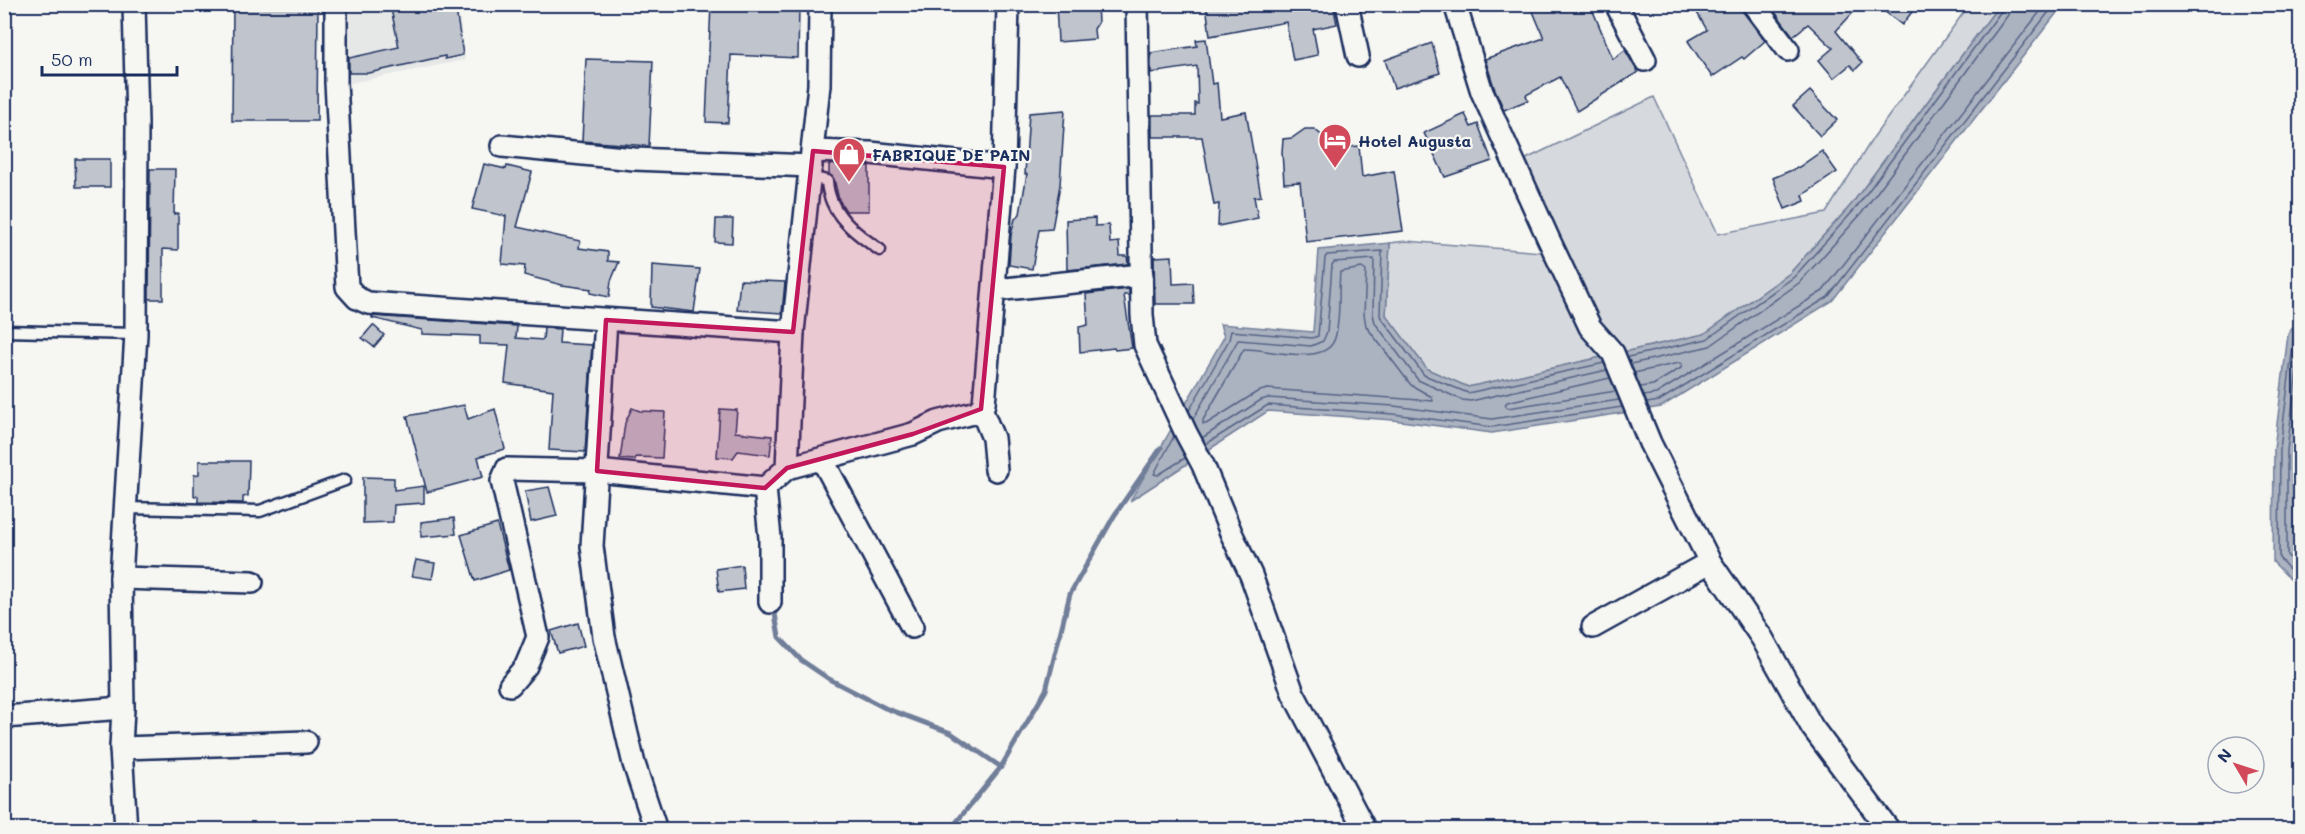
<svg xmlns="http://www.w3.org/2000/svg" width="2305" height="834" viewBox="0 0 2305 834" font-family="Mali,sans-serif">
<style>
.built{fill:#e6e7e7}
.green{fill:#d6d9dd;stroke:#78849e;stroke-width:1.5}
.water{fill:#abb2c0;stroke:#717e99;stroke-width:1.5}
.lines{fill:none;stroke-linecap:round;stroke-linejoin:round}
.shore{stroke:#556385;stroke-width:1.5}
.stream{stroke:#717e99;stroke-width:5}
.building{fill:#c0c4cd;stroke:#1b2f5e;stroke-width:1.5}
.service-casing{stroke:#1b2f5e;stroke-width:15}
.minor-casing{stroke:#1b2f5e;stroke-width:26}
.service{stroke:#f6f6f2;stroke-width:10}
.minor{stroke:#f6f6f2;stroke-width:21}
.marked{fill:#c2185b;fill-opacity:0.2;stroke:#c2185b;stroke-width:4.5;stroke-linejoin:round}
.labels{text-anchor:middle;dominant-baseline:central;stroke-width:4.5;stroke-linejoin:round;paint-order:stroke}
.poi-label{font-size:16px;font-weight:bold;fill:#1b2f5e;stroke:#f6f6f2;text-anchor:start}
</style>
<rect width="100%" height="100%" fill="#f6f6f2"/>
<filter id="ink" filterUnits="userSpaceOnUse"><feTurbulence type="fractalNoise" baseFrequency=".0167" numOctaves="2"/><feDisplacementMap in="SourceGraphic" scale="12" xChannelSelector="R" yChannelSelector="G"/><feConvolveMatrix kernelMatrix="1 2 1 2 8 2 1 2 1" color-interpolation-filters="sRGB"/></filter>
<g filter="url(#ink)">
<path class="built" d="M341,5H458L465,60L340,85Z"/>
<path class="green" d="M1969,5H1999L1851,205L1790,273L1704,334L1468,387L1427,369L1386,315L1390,243L1406,241L1553,253L1520,162L1654,97L1718,234L1826,213L1873,138Z"/>
<g class="water">
<path d="M1999,5H2063L1832,301L1661,407L1492,433L1393,420L1268,411L1130,501L1224,337L1220,324L1313,332L1319,250L1390,243L1386,315L1427,369L1468,387L1704,334L1790,273L1851,205Z"/>
<path d="M2300,318V589L2273,562L2274,449L2288,334Z"/>
</g>
<g class="lines">
<g class="shore">
<path d="M1362,268L1366,271L1364,314L1366,326L1411,385L1432,397L1433,401L1267,389L1257,392L1206,424H1203V420L1244,349C1267,348 1326,368 1335,338C1341,319 1338,292 1340,272Z"/>
<path d="M2300,328L2294,337L2280,449L2279,558L2300,581"/>
<path d="M2300,345L2287,450V555L2300,570"/>
<path d="M1628,357L1707,339L1794,277L1855,209L2002,10L2003,4"/>
<path d="M1631,364L1710,346L1799,283L1861,214L2008,15L2011,4"/>
<path d="M1634,373L1679,363L1682,364L1681,368L1653,385L1640,387"/>
<path d="M1610,378L1507,402L1505,405L1508,408L1616,391"/>
<path d="M1644,396L1656,394L1823,291L2046,4"/>
<path d="M1647,403L1659,401L1828,297L2055,4"/>
<path d="M1189,411L1229,340L1231,331L1312,338L1318,336L1325,258L1327,255L1382,251L1380,316L1424,375L1468,393L1604,363"/>
<path d="M2300,417L2296,451V551L2300,557"/>
<path d="M1193,419L1238,340L1311,346L1323,341L1327,332L1332,265L1334,262L1374,259L1373,314L1375,323L1418,380L1462,400L1471,401L1607,370"/>
<path d="M1174,436L1154,474L1158,475L1185,458"/>
<path d="M1202,438L1261,400L1268,398L1394,406L1492,419L1619,400"/>
<path d="M1206,444L1268,405L1393,414L1492,427L1622,407"/>
</g>
<g class="stream">
<path d="M774,608L779,637L801,660L829,679L885,708L951,733L1001,767"/>
<path d="M950,830L1001,767L1046,690L1070,594L1114,516L1161,448"/>
</g>
</g>
<g class="building">
<path d="M233,4H318L317,121H232Z"/>
<path d="M390,4H455L463,55L445,59V56L369,73H349V58L399,47Z"/>
<path d="M711,4H772V7L799,6L798,58L731,55L728,123L706,122Z"/>
<path d="M1056,4H1097L1098,23L1094,29L1095,39L1058,42Z"/>
<path d="M1206,4H1333L1337,24L1313,29L1318,55L1293,60L1286,22L1210,36Z"/>
<path d="M1530,4H1590L1613,59L1625,50L1638,72L1577,111L1560,77L1526,95L1528,100L1504,110L1494,87L1485,59L1544,38Z"/>
<path d="M1692,4H1740L1743,12L1765,41L1744,59L1742,57L1712,77L1688,41L1707,30Z"/>
<path d="M1769,4H1861L1836,31L1862,63L1855,70L1850,65L1834,78L1819,60L1833,48L1808,24L1793,36Z"/>
<path d="M1875,4H1918L1902,25Z"/>
<path d="M1206,39L1212,84L1217,83L1220,117L1246,112L1261,196L1254,197L1258,218L1218,226L1219,204L1214,205L1202,137H1152V115H1195V103L1198,104L1197,66L1151,73V53L1197,46L1196,40Z"/>
<path d="M1432,43L1440,73L1394,88L1385,60Z"/>
<path d="M586,59L653,61L649,146L582,141Z"/>
<path d="M1810,91L1837,120L1820,136L1793,106Z"/>
<path d="M1065,110L1060,185L1052,229L1039,230L1032,269L1009,265L1011,235L1015,219L1020,214L1027,174H1025L1029,113Z"/>
<path d="M1465,114L1471,127L1478,124L1492,161L1445,177L1424,133Z"/>
<path d="M1305,129H1314L1325,138L1329,149L1359,146L1362,177L1394,171L1403,231L1306,242L1300,182L1284,183L1282,152L1283,139L1292,138Z"/>
<path d="M1822,151L1837,172L1803,195L1805,201L1785,209L1773,178L1799,167Z"/>
<path d="M75,159H110V187H76Z"/>
<path d="M484,164L506,169L507,166L532,172L517,227L580,241L579,248L608,252V261L619,262L611,281L609,297L590,293L591,289L562,285L524,275L525,266L502,264L506,216L472,209Z"/>
<path d="M829,164L869,166V211H846L839,200L834,179L829,174Z"/>
<path d="M150,169H175L174,214L178,213V250L163,249V299H149Z"/>
<path d="M1095,218V226L1109,225L1110,243L1119,242L1120,256H1127L1128,264L1067,270L1066,220Z"/>
<path d="M716,219H733L732,243L715,242Z"/>
<path d="M1172,256L1173,284L1193,283L1194,304H1155L1154,257Z"/>
<path d="M652,265L700,269L694,312L651,307Z"/>
<path d="M740,280L785,282L782,313L737,310Z"/>
<path d="M1129,289V295H1124L1132,348L1115,350L1114,348L1080,352L1079,327L1088,325L1086,294Z"/>
<path d="M372,316L517,326L516,338L543,340L544,328L560,329L559,343L592,345L585,452L549,450L553,390L505,383L509,345L480,344V336L422,334V330L372,318Z"/>
<path d="M373,325L384,335L374,347L362,338Z"/>
<path d="M464,405L468,419L495,409L505,449L478,457L483,477L427,492L407,416Z"/>
<path d="M632,408L640,411L665,412L662,458L636,457L635,460L620,459L625,423Z"/>
<path d="M720,409L737,410L735,432L772,436L770,455L738,451L733,458L717,457Z"/>
<path d="M199,461H249L248,496L243,497V503L198,502V496H194V475L199,474Z"/>
<path d="M363,477L394,478V490L424,486V503L394,505L393,522L363,523Z"/>
<path d="M549,487L557,516L531,522L525,491Z"/>
<path d="M454,518L456,534L421,537V522Z"/>
<path d="M497,524L509,570L475,581L461,535Z"/>
<path d="M416,560L435,563L432,579L412,576Z"/>
<path d="M742,565L744,589L719,592L716,569Z"/>
<path d="M578,623L584,646L558,653L551,631Z"/>
</g>
<g class="lines">
<g class="service-casing">
<g id="service">
<path d="M810,177L827,181C829,214 855,233 880,250"/>
<path d="M4,331L136,334"/>
<path d="M126,508L260,511L345,480"/>
</g>
</g>
<g class="minor-casing">
<g id="minor">
<path d="M336,4V82L347,287L357,298L368,303L793,332"/>
<path d="M1137,4L1142,315L1145,345L1186,433L1203,465L1232,535L1251,575L1293,693L1364,828"/>
<path d="M1347,4L1358,56"/>
<path d="M1455,4L1482,92L1549,240L1590,327L1613,353L1650,443L1710,562L1762,638L1812,727L1889,830"/>
<path d="M1616,4L1645,60"/>
<path d="M1753,4L1788,50"/>
<path d="M502,146L634,159L811,166"/>
<path d="M813,151L870,153L1004,167"/>
<path d="M995,290L1142,275"/>
<path d="M606,320L592,546L604,637L634,764L656,830"/>
<path d="M981,409L993,438L996,470"/>
<path d="M822,459L912,627"/>
<path d="M787,468L913,434L938,422L977,412L984,404L1004,167L1008,4"/>
<path d="M121,578L252,582"/>
<path d="M770,602V538L765,488L787,468L793,332L819,85L820,4"/>
<path d="M1593,627L1710,562"/>
<path d="M510,685L526,666L538,637L502,481L507,469L597,471L765,488"/>
<path d="M4,717L123,708"/>
<path d="M121,748L306,742"/>
<path d="M126,830L121,748L123,708L121,578L136,334L137,123L134,4"/>
</g>
</g>
<use href="#service" class="service"/>
<use href="#minor" class="minor"/>
</g>
</g>
<path class="marked" d="M813,151L1004,167L981,409L913,434L787,468L765,488L597,471L606,320L793,332Z"/>
<defs>
<g id="hotel-pin" transform="scale(1.725)"><path d="M0 17L-7.5 6A9.5 9.5 0 1 1 7.5 6Z" fill="#d1495b" stroke="#f6f6f2"/><path d="M-6-4.5h1.5V1H6V5H4.5V3h-9V5H-6ZM-4 0a1.8 1.8 0 1 1 3.6 0ZM.5 0V-2.5h3Q6-2.5 6 0Z" fill="#fff"/></g>
<g id="shop-pin" transform="scale(1.725)"><path d="M0 17L-7.5 6A9.5 9.5 0 1 1 7.5 6Z" fill="#d1495b" stroke="#f6f6f2"/><path d="M-5-2.5h2.3a2.7 3.5 0 0 1 5.4 0H5L5.5 6h-11ZM-1.5-2.5h3a1.5 2.3 0 0 0-3 0Z" fill="#fff"/></g>
</defs>
<g fill-rule="evenodd">
<use href="#hotel-pin" x="1335" y="140"/>
<use href="#shop-pin" x="849" y="154"/>
</g>
<g class="labels">
<g class="poi-label">
<text x="1358" y="140">Hotel Augusta</text>
<text x="872" y="154">FABRIQUE DE PAIN</text>
</g>
</g>
<rect width="2305" height="834" fill="none" stroke="#f6f6f2" stroke-width="24"/>
<rect x="12" y="12" width="2281" height="810" fill="none" stroke="#1b2f5e" stroke-width="2" filter="url(#ink)"/>
<g transform="translate(2236 765) rotate(309)"><circle r="28" fill="#f6f6f2" stroke="#9ea6b7" stroke-width="1.5"/>
<path d="M0-4.5L10 22L0 15L-10 22Z" fill="#d1495b"/>
<text y="-9" font-size="16" font-weight="bold" text-anchor="middle" fill="#1b2f5e">N</text>
</g>
<path d="M42 66v9h135v-9" fill="none" stroke="#1b2f5e" stroke-width="3"/>
<text x="51" y="66" font-size="18" fill="#1b2f5e" stroke="#f6f6f2" stroke-width="4.5" paint-order="stroke">50 m</text>
</svg>
